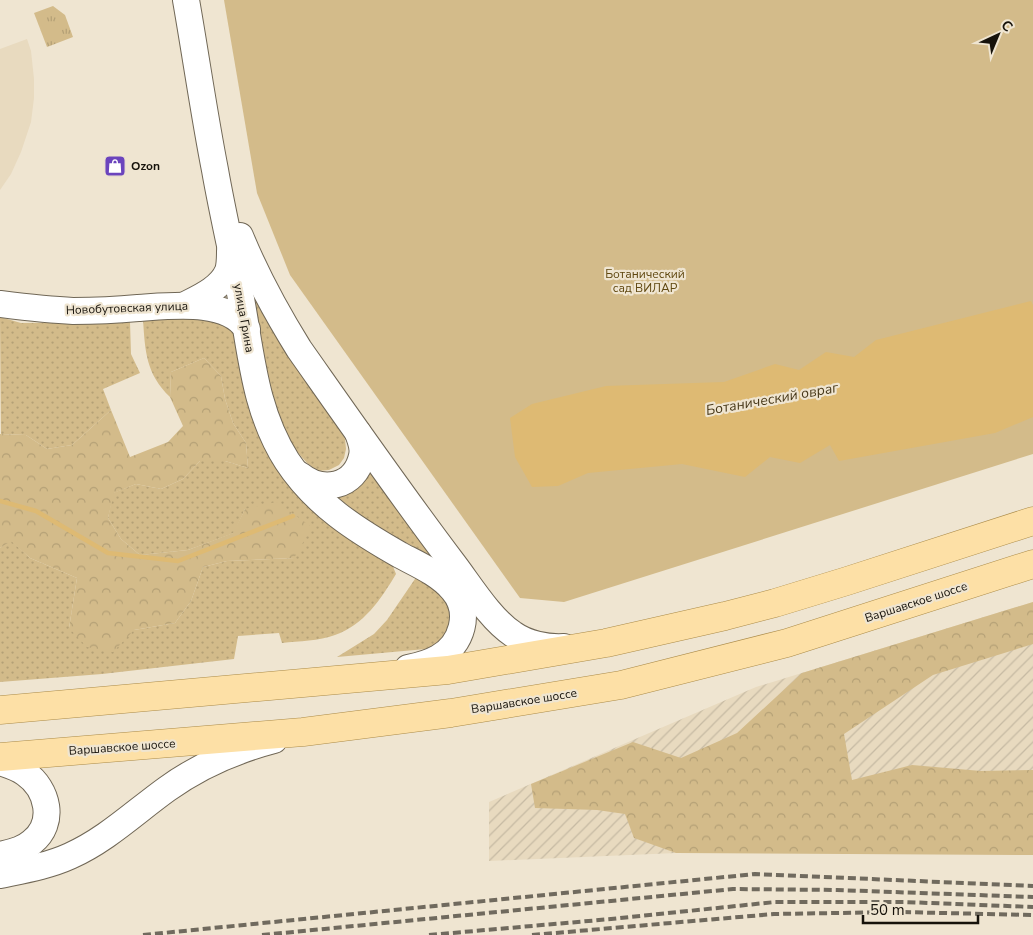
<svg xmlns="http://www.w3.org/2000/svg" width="1033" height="935" viewBox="0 0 1033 935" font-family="'Nunito Sans',sans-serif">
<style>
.built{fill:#e8dabf}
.industrial{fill:url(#industrial-furrows)}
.grass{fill:url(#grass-dots)}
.forest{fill:url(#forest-crowns)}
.park{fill:url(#park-tufts)}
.garden{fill:#d3bb8a}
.water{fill:#deba73}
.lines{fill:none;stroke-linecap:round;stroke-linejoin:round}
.stream{stroke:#deba73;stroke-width:4.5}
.secondary-casing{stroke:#706756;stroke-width:28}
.primary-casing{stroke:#ab8b49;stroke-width:29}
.secondary{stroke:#fff;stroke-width:26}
.primary{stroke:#fde0a6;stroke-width:28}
.rail{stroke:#706a5e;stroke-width:4;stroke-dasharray:8 4;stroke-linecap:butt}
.labels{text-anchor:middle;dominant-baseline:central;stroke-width:4.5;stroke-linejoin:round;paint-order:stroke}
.poi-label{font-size:12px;font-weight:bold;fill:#16120b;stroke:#efe5d1;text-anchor:start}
.park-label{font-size:12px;fill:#5f470f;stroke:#efe5d1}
.street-label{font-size:12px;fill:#16120b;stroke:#efe5d1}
.water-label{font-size:14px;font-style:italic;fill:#473819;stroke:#efe5d1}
</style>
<defs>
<pattern id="industrial-furrows" width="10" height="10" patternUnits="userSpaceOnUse" patternTransform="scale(1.25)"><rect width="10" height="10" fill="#e8dabf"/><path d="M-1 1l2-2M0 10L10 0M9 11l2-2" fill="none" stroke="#c6baa3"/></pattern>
<pattern id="grass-dots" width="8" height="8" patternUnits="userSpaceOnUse" patternTransform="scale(1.25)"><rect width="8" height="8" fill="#d3bb8a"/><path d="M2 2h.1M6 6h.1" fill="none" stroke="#b4a076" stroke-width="1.8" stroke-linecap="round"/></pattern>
<pattern id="forest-crowns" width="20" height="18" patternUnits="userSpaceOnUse" patternTransform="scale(1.25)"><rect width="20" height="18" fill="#d3bb8a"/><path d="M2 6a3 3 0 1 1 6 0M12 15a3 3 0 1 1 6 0" fill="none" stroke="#b4a076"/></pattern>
<pattern id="park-tufts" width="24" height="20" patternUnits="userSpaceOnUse" patternTransform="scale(1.25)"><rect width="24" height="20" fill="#d3bb8a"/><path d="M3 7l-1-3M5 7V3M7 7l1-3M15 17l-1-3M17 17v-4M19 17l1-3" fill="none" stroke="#b4a076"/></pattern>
</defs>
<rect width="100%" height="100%" fill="#efe5d1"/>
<path class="built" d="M27,39L31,51L34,79V98L31,122L21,152L11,174L0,190V49Z"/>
<path class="industrial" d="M1033,602V852L843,838L676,853L489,861V802L756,687Z"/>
<g class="grass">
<path d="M252,291L336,418L345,439L346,449L344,458L339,465L329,470L318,471L307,463L292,446L266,388Z"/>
<path d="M185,313L234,328L260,433L390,559L396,574C381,599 364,625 335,635C319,641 299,641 282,643L279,633L238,636L234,659L102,674L0,682V548L11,540L30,558L77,578L69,628L134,630L175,623L191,601L203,567L227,561L294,558L245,509L234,533L188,550L140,555L121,539L108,518L113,493L136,484L161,489L183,479L200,461H225L248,468L246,443L233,423L225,399L221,376L204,358L171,372L170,397C146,374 145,351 143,319Z"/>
<path d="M0,317L21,323L130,322L131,354L140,373L103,389L111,410L72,445L47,449L26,435L1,434Z"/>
<path d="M366,461L444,563L373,525L328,490Z"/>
<path d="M417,576L437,586L452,607L453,629L436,646L426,649L337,657L374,634L387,620Z"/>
</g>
<g class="forest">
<path d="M204,358L221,376L225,399L233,423L246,443L248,468L225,461H200L183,479L161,489L136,484L114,493L108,518L121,539L140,555L188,550L233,533L245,509L276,502L312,527L294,558L227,561L203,567L191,601L175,623L134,630L113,652L87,647L69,628L77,578L30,558L11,541L0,548V434L26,435L47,449L72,445L111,410L130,457L168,442L183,426L170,397L171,372Z"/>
<path d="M1033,602V644L933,675L844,734L852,780L912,765L981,771L1033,770V855L676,853L634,838L625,814L597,810L535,808L531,784L633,742L681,758L737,733L802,673Z"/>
</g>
<path class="park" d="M53,6L65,15L73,37L47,47L34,13Z"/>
<path class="garden" d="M224,0H1033V454L564,602L520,598L290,275L257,193Z"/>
<path class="water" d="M1031,301L1033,305V417L995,433L839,461L830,445L800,463L770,457L745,477L682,464L588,473L558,486L532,487L515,457L510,418L532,404L606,386L724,382L775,364L799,370L826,352L854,357L876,340Z"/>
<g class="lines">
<path class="stream" d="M0,501L36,511L108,553L178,561L293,516"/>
<g class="secondary-casing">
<g id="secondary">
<path d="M186,0C196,57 204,114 215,170C222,210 231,249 239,288C251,348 253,408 287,461C315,504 356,530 400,555C417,564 440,574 453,590C472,612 462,645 438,658C428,664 418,666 408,668"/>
<path d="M240,236C256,275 276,312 299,349C349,420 399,492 452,562C469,584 490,619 513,634C527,644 547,648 564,647"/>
<path d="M0,304C24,307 48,310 73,311C95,311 117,310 138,308C170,306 227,298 247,329"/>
<path d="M185,305C201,297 221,288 228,271C230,265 230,257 230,251"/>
<path d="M300,475C322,493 355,488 362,456C364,448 361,441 358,433"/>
<path d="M0,762C9,765 17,767 25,773C48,789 56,823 32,842C23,850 12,852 0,855"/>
<path d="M0,875C24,870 48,866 70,856C106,840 135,812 167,789C199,766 236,750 274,740"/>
</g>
</g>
<g class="primary-casing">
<g id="primary">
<path d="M0,710L448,670L606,643L725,616L775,603L847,581L1033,521"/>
<path d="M0,757L303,732L451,713L621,685L787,643L1033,564"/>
</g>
</g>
<use href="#secondary" class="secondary"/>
<use href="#primary" class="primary"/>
<g class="rail">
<path d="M143,935L755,874L1033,886"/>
<path d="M262,935L733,889L837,890L1033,897"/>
<path d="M429,935L611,919L775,902H904L1033,907"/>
<path d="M532,935L774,914L899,912L1033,915"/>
</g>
</g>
<defs>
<g id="shop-square" transform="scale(1.125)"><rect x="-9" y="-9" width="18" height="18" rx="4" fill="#6b44bd" stroke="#efe5d1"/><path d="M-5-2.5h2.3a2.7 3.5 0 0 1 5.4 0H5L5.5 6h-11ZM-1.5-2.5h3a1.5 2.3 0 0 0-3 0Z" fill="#fff"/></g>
</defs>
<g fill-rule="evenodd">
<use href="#shop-square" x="115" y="166"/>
</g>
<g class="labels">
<g class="poi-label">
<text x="131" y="166">Ozon</text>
</g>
<g class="park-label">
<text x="645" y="274">Ботанический<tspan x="645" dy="14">сад ВИЛАР</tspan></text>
</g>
<g class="street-label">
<text transform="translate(127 308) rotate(-2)">Новобутовская улица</text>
<text transform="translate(244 318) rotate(80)">улица Грина</text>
<text transform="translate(916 602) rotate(-18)">Варшавское шоссе</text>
<text transform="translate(524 701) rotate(-9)">Варшавское шоссе</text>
<text transform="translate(122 747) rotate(-4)">Варшавское шоссе</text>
</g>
<g class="water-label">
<text transform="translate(772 399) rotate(-10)">Ботанический овраг</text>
</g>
</g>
<g transform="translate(998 35) rotate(44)" stroke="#efe5d1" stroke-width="4" paint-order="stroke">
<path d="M0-4L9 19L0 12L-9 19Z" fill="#16120b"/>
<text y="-8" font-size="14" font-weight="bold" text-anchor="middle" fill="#16120b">С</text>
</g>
<path d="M863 915v8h115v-8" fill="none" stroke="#16120b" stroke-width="2.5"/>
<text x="870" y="915" font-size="15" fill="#16120b" stroke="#efe5d1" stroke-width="4" paint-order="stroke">50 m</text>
</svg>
